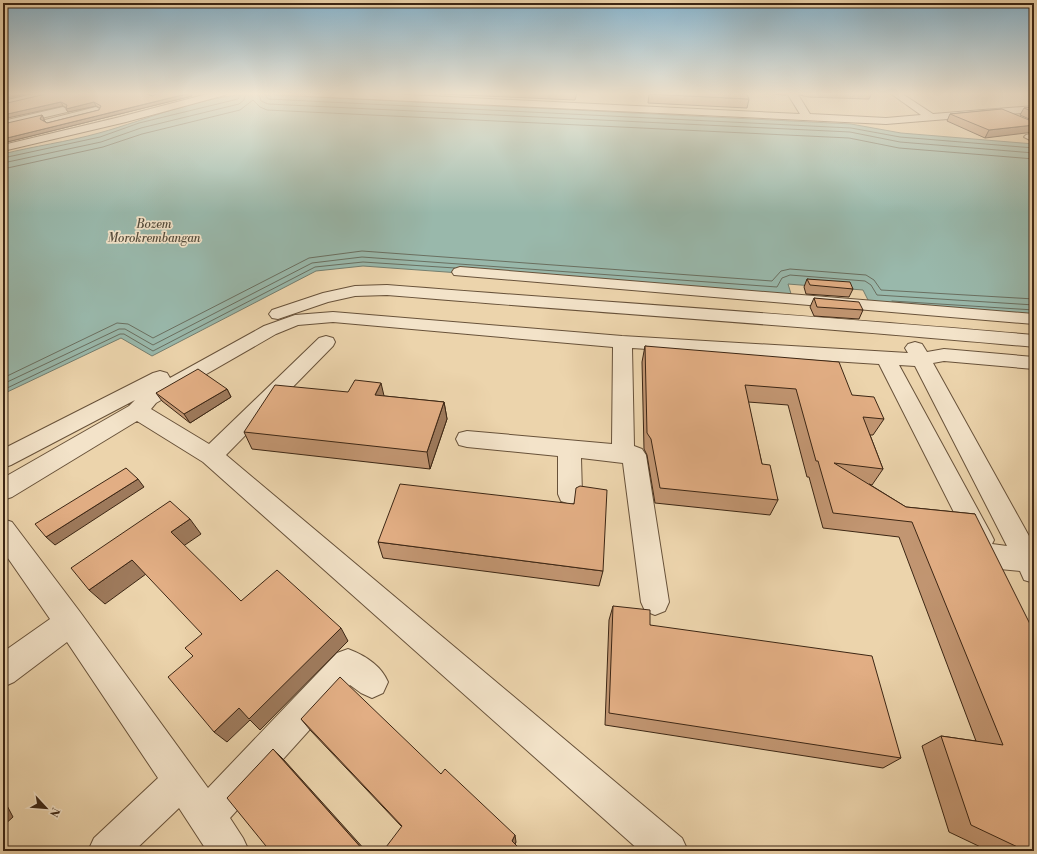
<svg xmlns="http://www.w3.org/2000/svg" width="1037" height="854" viewBox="0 0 1037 854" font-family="'Libre Bodoni',serif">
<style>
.water{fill:#99b8ab;stroke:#747e6f}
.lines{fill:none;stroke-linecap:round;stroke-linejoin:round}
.shore{stroke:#6a6f60;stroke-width:1}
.minor-casing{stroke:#68523a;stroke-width:2}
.highway-casing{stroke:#3c2614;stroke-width:2}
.minor{fill:#f3e3c9;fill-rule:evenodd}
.highway{fill:#ecd4ac;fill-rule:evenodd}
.wall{fill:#c29672;stroke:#3c2614}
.shaded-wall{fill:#9e7a5c;stroke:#3c2614}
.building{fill:#e2ae84;stroke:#3c2614}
.labels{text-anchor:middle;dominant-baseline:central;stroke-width:3.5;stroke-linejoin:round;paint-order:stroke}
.far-water-label{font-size:12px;font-style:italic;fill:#534a3a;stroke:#f3e3c9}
</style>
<rect width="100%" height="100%" fill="#ecd4ac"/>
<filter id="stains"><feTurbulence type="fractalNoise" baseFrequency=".005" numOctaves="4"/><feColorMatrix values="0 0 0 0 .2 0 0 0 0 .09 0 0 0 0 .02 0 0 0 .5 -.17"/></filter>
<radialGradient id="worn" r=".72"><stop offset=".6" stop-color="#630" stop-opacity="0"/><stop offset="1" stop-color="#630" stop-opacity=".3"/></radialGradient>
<path class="water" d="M256,94L851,124L901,133L1034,144V314L870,304L863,290L788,284L792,297L363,266L316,271L152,356L121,338L3,394V154C34,146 67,142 99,133C150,119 201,95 256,94Z"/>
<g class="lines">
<g class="shore">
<path d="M259,93L261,101L268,104L850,132L900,142L1034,153"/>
<path d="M264,93L268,99L851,128L900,137L1034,148"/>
<path d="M3,158L100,137L139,123L238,99L241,93"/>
<path d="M3,163L101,142L141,128L239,104L244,100L246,93"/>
<path d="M3,169L103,147L142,134L240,110L253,100L260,107L267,110L849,138L899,148L1034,159"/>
<path d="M892,301L1034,310"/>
<path d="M3,378L117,323L128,324L153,338L309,258L362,251L772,281L781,271L790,269L866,275L874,280L881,290L1034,299"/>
<path d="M3,384L119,329H125L153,345L312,263L362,257L777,287L782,278L790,275L865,281L871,285L877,295L1034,305"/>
<path d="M3,390L120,334H124L153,351L315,267L363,262L455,268"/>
</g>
<g class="minor-casing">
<g id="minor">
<path d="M150,93H163L153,98L150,97Z"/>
<path d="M211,93H227L225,95L126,122L3,151V145L120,117Z"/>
<path d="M302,93H368L800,114L787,93H797L810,114L886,118L921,115L890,93H901L933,114L1034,106V112L886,124L307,96Z"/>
<path d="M63,107L68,110L67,112L3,127V121Z"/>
<path d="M96,107L101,110L100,112L49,125L44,122L45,120Z"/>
<path d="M1034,133V139L1030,140L1024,137L1026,135Z"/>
<path d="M460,267L1034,314V324L454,275L452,272L454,269Z"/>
<path d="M387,285C603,302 819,316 1034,335V347C819,327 603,313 387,295L355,296L328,302L278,319L272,318L269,314L272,310L323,293L355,286Z"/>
<path d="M333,312L622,336L908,353L905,348L908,344L915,342L922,344L927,352L944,349L1034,357V369L944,361L933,363L1034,545V583L1024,580L1020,571L989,568L979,564L976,556L978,550L972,548L879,364L632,348L634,446L642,449L646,455L669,602L665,611L655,615L645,611L641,602L623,463L581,458L582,494L579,501L570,504L561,501L558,494V456L467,447L459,445L456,439L459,433L467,431L612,444L613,347L333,322L298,325L276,334L156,403L151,409L209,444L319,338L326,336L333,338L335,342L333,346L226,455L682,838L688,851H640L203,462L137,421L12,497L3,500V478L129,406L135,400L11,465L3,468V449L153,373L160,371L167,373L170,378L264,326L295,315ZM899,365L915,366L1007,546L992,544L994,540L990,532Z"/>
<path d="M3,519L12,522L80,612L208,788L337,653L348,649C364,655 381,665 388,682L383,693L372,698L361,693L350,685L230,818L243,838L249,851H207L179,808L134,851H88L94,838L158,778L67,642L14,682L3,687V652L50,619L3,551Z"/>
</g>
</g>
<g class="highway-casing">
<path id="highway" d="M37,93H54L52,95L3,107V101Z"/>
</g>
<use href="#minor" class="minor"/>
<use href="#highway" class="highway"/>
</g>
<g class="wall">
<path d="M50,93H150L149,95L152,96H192L3,143L42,115L44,119V120L47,123L99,110L100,108L96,106L68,112L66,109L67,108L63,106Z"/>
<path d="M441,93H577L575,100L441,94Z"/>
<path d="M756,93H787L786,95Z"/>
<path d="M798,93H872L869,99L808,97L800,95Z"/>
<path d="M649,94L749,99L747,108L648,103Z"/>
<path d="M1034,107V121L1020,115L1024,108Z"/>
<path d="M1002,109L985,138L947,121L950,114Z"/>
<path d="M807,279L853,289L849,297L806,294L804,287Z"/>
<path d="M814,298L863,310L859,319L814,316L810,307Z"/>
<path d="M645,346L852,395L884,419L873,435H870L883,469L872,485L869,484L906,507L975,514L1034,851H989L949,832L922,746L941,736L976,741L899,537L823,528L809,477H807L788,405L748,402L762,464L778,500L770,515L655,503L647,455L644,449L642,362Z"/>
<path d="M227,389L231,397L190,423L162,401L156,393Z"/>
<path d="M384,396L444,402L447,419L430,469L252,449L244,432Z"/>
<path d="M378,542L603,571L599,586L383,558Z"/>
<path d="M613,606L650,625L901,758L883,768L605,725L609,620Z"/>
<path d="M301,719L441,774L516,842L515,844L401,826L311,731Z"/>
</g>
<g class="shaded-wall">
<path d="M13,93H30L3,99V95Z"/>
<path d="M191,93L192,96L3,143V139Z"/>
<path d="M61,102L63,106L3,119V115Z"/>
<path d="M94,102L96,106L68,112L66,109Z"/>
<path d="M42,115L44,119L43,122L40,119Z"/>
<path d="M1034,125V132L985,138L989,130Z"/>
<path d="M381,383L385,400L375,395Z"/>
<path d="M227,389L231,397L190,423L184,414Z"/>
<path d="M444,402L447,419L430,469L427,452Z"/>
<path d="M138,479L144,487L55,545L46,537Z"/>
<path d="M190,519L201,534L182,547L171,532Z"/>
<path d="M132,560L146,574L105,604L89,590Z"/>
<path d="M341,628L348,641L260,730L250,720L227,742L214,732L239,708Z"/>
<path d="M273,749L284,760L366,851H364Z"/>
<path d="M3,798L13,817L3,826Z"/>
<path d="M515,835L516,842L512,848V841Z"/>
</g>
<g class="building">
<path d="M3,93H13L3,95Z"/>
<path d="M50,93H148L147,94L152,96L158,93H190L3,139V124L42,115L40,119L47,123L99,110L101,106L94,102L66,109L67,105L61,102L3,115V104Z"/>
<path d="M652,93H746L749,99L649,94Z"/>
<path d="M1034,107V112L1024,108Z"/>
<path d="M1002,109L1034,122V125L989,130L950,114Z"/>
<path d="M807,279L850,282L853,289L810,285Z"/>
<path d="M814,298L859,302L863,310L817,307Z"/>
<path d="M645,346L839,362L852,395L874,397L884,419L863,417L883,469L834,463L906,507L975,514L1034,632V851H1026L971,825L941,736L1003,745L912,522L833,513L818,461H816L796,389L745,385L762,464L770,465L778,500L660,488L651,439L647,433Z"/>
<path d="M198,369L227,389L184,414L156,393Z"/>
<path d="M355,380L381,383L375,395L444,402L427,452L244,432L275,385L348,392Z"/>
<path d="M126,468L138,479L46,537L35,524Z"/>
<path d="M400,484L574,504L576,488L580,486L607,490L603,571L378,542Z"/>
<path d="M170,501L190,519L171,532L241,601L277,570L341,628L249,719L239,708L214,732L168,677L193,656L185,648L202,634L132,560L89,590L71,568Z"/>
<path d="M613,606L650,610V625L872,656L901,758L609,713Z"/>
<path d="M340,677L441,774L445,769L515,835L512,841L522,851H383L402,826L301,719Z"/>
<path d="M273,749L364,851H270L227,798Z"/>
</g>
<linearGradient id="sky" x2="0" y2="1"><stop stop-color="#88b6d0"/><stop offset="0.44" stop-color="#f6ecda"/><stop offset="1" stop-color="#f6ecda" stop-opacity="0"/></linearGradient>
<rect width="1037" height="213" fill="url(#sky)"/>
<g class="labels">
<g class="far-water-label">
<text x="154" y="224">Bozem<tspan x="154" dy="14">Morokrembangan</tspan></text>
</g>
</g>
<rect width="1037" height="854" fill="none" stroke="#ecd4ac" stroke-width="16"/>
<rect x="4" y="4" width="1029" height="846" fill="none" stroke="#3c2614" stroke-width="2"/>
<rect x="8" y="8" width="1021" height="838" fill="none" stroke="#3c2614"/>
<g transform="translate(46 808) rotate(116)" stroke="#f3e3c9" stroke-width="3" paint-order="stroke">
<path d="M0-3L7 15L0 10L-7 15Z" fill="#3c2614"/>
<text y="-6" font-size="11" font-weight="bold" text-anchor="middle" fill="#3c2614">N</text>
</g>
<rect width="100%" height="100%" filter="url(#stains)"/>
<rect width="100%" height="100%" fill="url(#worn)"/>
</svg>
